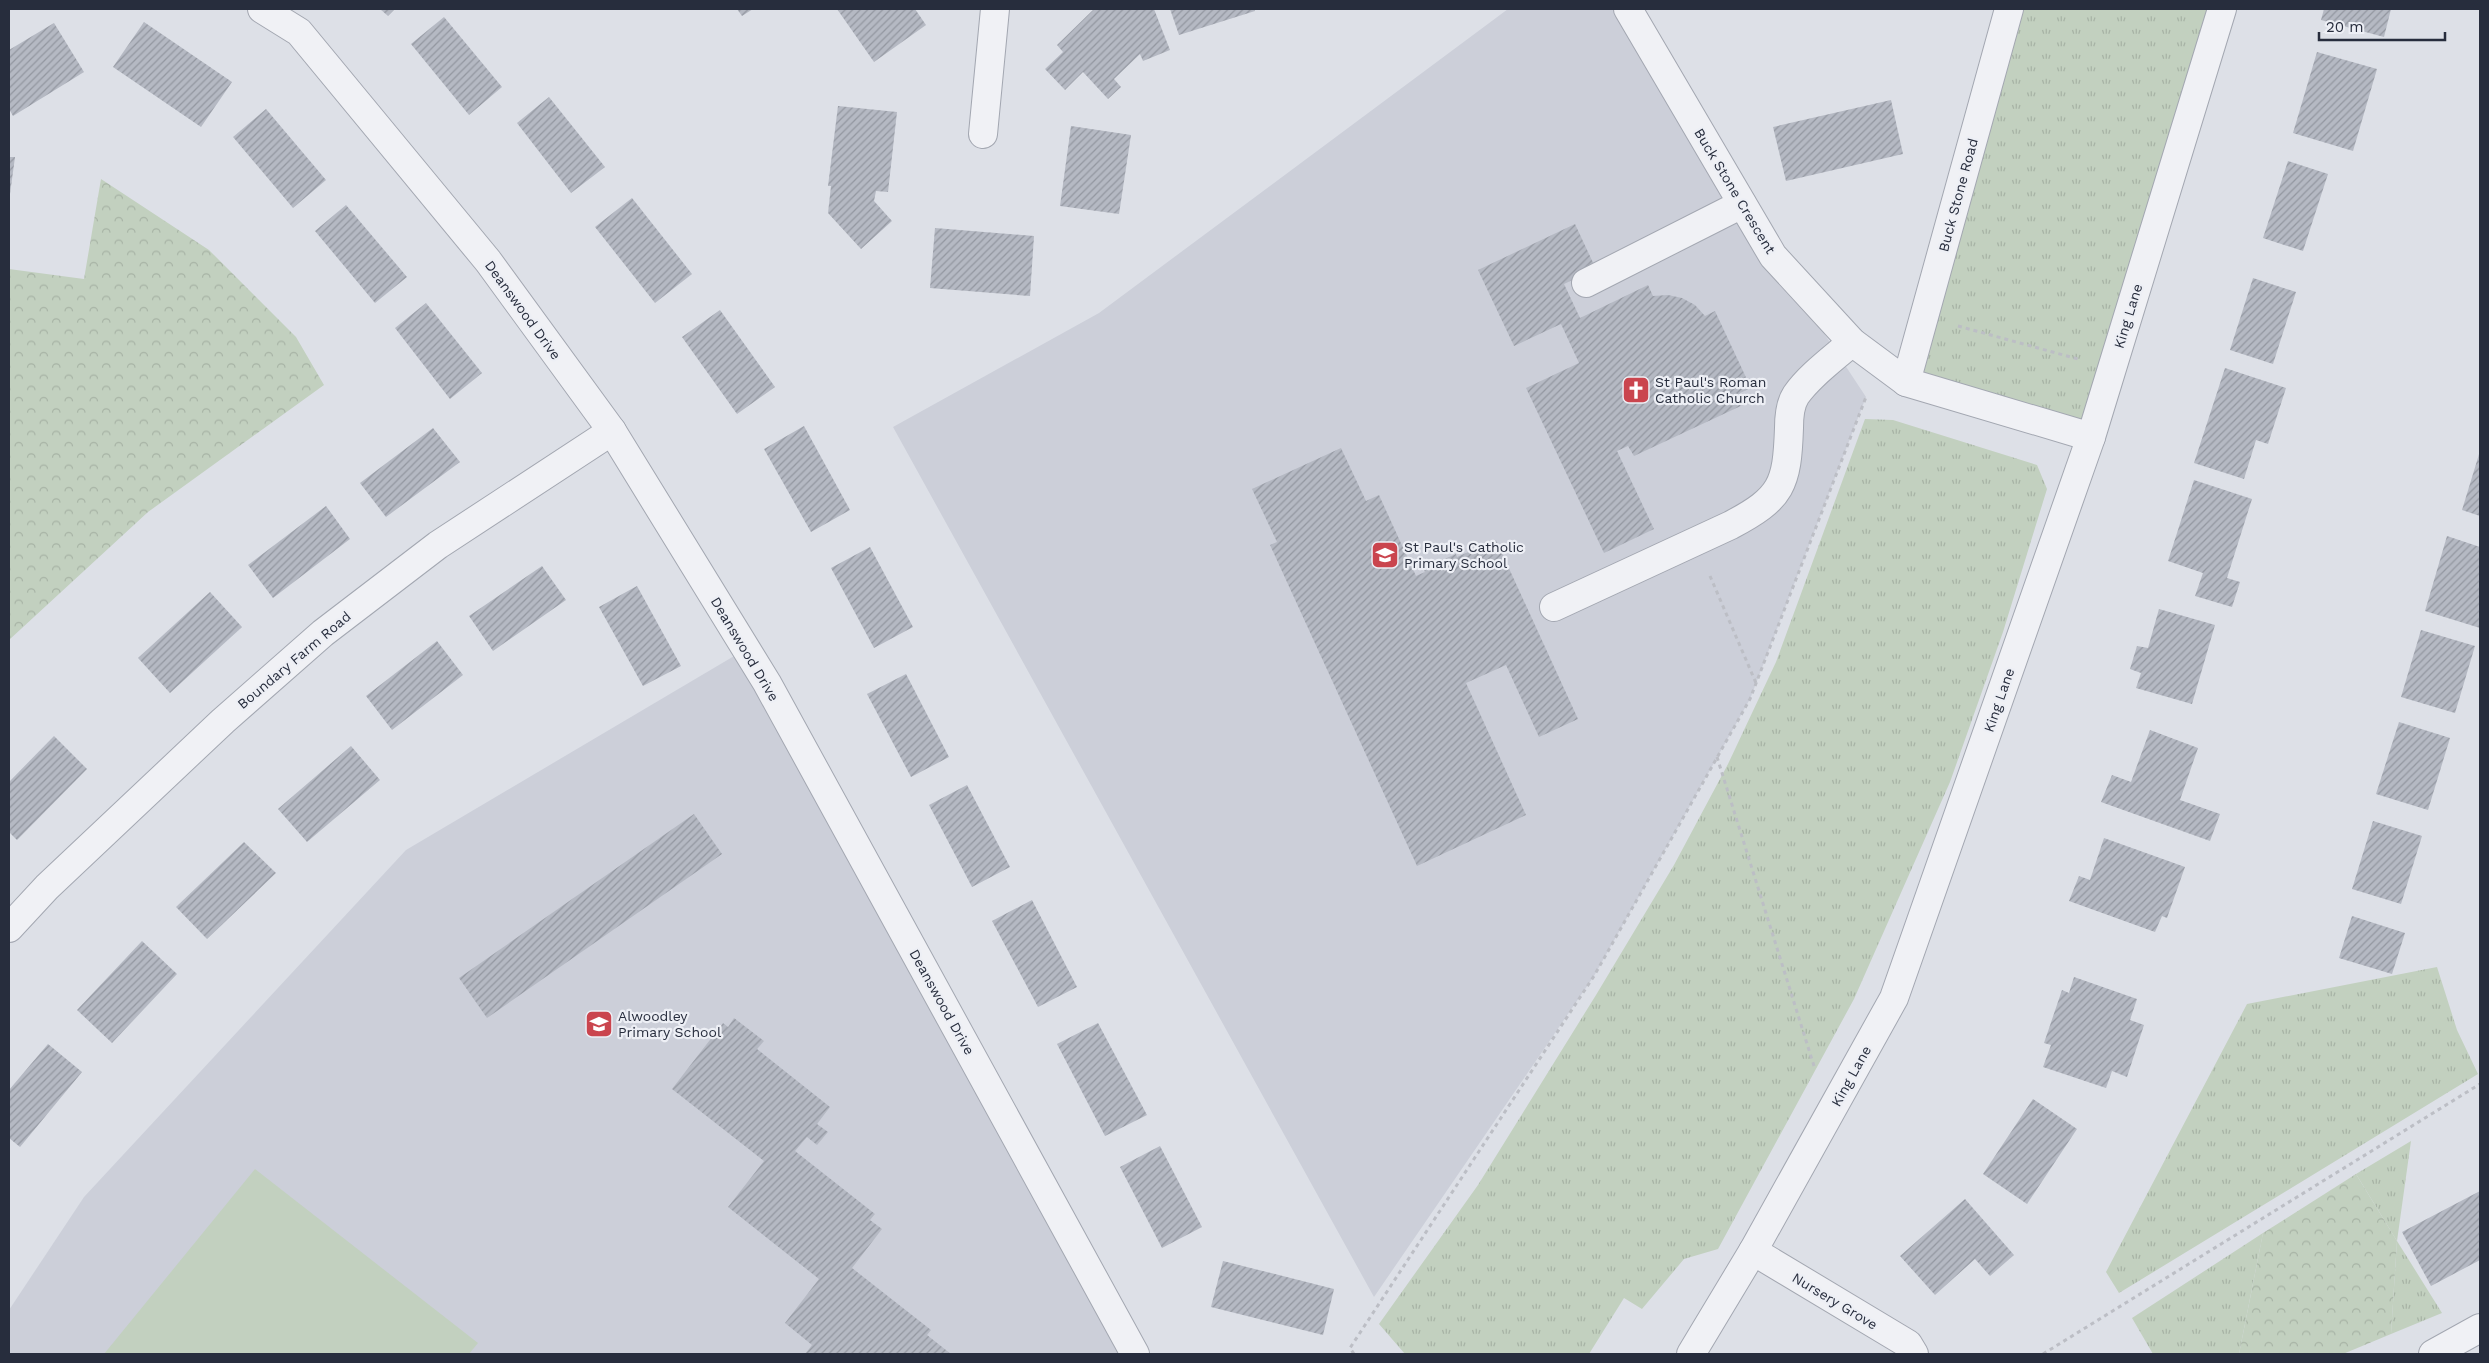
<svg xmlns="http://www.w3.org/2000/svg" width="2489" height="1363" viewBox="0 0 2489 1363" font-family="'Work Sans',sans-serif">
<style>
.built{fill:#cccfd9}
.grass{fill:url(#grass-tufts)}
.forest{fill:url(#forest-crowns)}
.pitch{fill:#c2d0bf}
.building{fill:url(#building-hatch)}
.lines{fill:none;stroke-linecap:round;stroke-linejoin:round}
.minor-casing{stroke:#a3a7b1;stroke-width:30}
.path{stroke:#bcbec5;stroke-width:3;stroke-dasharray:4 4;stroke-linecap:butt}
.minor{stroke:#f0f1f5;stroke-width:28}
.labels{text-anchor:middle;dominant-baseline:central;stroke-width:4.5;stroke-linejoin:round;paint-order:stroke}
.street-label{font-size:14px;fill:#272d3d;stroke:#edeff5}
.poi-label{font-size:14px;fill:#272d3d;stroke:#edeff5;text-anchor:start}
</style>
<defs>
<pattern id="grass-tufts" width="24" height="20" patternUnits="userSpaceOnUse" patternTransform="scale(1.25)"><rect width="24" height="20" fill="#c2d0bf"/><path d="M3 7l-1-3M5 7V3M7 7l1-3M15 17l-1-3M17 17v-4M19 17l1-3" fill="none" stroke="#a7b3a5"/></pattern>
<pattern id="forest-crowns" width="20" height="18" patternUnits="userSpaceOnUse" patternTransform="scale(1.25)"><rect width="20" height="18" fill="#c2d0bf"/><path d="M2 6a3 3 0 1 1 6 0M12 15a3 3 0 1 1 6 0" fill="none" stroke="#a7b3a5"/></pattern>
<pattern id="building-hatch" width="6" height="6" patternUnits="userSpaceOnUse" patternTransform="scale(1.25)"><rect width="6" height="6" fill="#b5b9c3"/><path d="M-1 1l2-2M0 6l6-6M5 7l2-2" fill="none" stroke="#9397a0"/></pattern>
</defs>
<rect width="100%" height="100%" fill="#dde0e7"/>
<g class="built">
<path d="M1508,9H1628L1773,256L1866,397L1750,699L1594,976L1374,1297L893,427L1099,313Z"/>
<path d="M746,649L1135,1354H9V1310L84,1197L406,850Z"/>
</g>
<g class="grass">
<path d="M2009,9H2222L2091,437L1906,382Z"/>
<path d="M1865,419L1893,420L2037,465L2047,489L2003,632L1950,782L1854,999L1718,1249L1684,1259L1642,1309L1624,1298L1589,1354H1405L1379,1324L1478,1185L1596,995L1674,865L1728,764L1776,662Z"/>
<path d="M2437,967L2457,1030L2478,1074L2119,1293L2106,1272L2247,1004Z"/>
<path d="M2411,1141L2397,1241L2442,1313L2391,1334L2397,1241L2356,1174Z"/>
<path d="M2263,1233L2239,1354H2153L2132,1318Z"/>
</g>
<g class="forest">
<path d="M101,179L209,250L296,337L324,385L148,512L9,640V269L84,279Z"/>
<path d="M2356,1174L2397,1241L2391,1334L2343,1354H2239L2263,1233Z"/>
</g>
<path class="pitch" d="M255,1169L478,1343L469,1354H104Z"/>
<g class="building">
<path d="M380,9H395L388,16Z"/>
<path d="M737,9H753L742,16Z"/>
<path d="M837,9H915L926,25L874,62Z"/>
<path d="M1094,9H1154L1170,50L1143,61L1140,54L1114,79L1121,87L1108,99L1083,72L1065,90L1045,69L1063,52L1057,45Z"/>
<path d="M1170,9H1255V11L1179,35Z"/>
<path d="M2324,9H2391L2384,37L2321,20Z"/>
<path d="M444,17L502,87L469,115L411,44Z"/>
<path d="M144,22L232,82L201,127L113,67Z"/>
<path d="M54,23L84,72L13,116L9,109V50Z"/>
<path d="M2317,52L2377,69L2353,151L2293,133Z"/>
<path d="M549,97L605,167L571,193L517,123Z"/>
<path d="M1891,100L1903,154L1786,181L1773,127Z"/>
<path d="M838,106L897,112L888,192L876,191L874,201L892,221L861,249L828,213L831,186H828Z"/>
<path d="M266,109L326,180L293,208L233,137Z"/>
<path d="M1071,126L1131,135L1119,214L1060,206Z"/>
<path d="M9,157H15L10,194L9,193Z"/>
<path d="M2288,161L2328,174L2303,251L2263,238Z"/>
<path d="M632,198L692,274L655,303L595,227Z"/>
<path d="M346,205L407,277L375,303L315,231Z"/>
<path d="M1575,224L1596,269L1564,284L1580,318L1648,285L1653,296L1668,295L1682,298L1695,305L1705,316L1715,311L1751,388L1740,393L1745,404L1634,456L1628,446L1617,451L1654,529L1604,553L1526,388L1579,363L1561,324L1514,346L1478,270Z"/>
<path d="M935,228L1034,236L1030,296L930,288Z"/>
<path d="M2253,278L2296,292L2273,364L2230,350Z"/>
<path d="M426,303L482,373L450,399L395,328Z"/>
<path d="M720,310L775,387L737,414L682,337Z"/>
<path d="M2225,368L2286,388L2268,444L2256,440L2244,479L2194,463Z"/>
<path d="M804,426L850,510L811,532L764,449Z"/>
<path d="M433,428L460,462L386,517L360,483Z"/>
<path d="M1341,448L1366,501L1379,495L1416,576L1425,572L1423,568L1456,554L1457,557L1496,540L1578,719L1539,737L1506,665L1466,683L1526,815L1417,866L1270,545L1277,542L1252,489Z"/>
<path d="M2480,451V516L2462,510Z"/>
<path d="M2194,480L2252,499L2227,578L2240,582L2232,607L2195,596L2203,573L2168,561Z"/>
<path d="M326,506L350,539L273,598L248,565Z"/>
<path d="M2447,536L2480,547V628L2425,611Z"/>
<path d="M870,547L913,627L874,648L831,568Z"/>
<path d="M542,566L566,600L493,651L469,616Z"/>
<path d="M637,586L681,666L643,686L599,607Z"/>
<path d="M210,592L242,627L170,693L138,658Z"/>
<path d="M2159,609L2215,625L2192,704L2136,688L2141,673L2130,669L2137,646L2148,648Z"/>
<path d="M2421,630L2475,646L2455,713L2401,697Z"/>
<path d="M437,641L463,675L392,730L366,696Z"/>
<path d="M906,674L949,757L911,777L867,694Z"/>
<path d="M2399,722L2450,738L2428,810L2376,794Z"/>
<path d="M2150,730L2198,748L2180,800L2220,814L2210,841L2101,802L2112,775L2131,782Z"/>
<path d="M54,736L87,769L17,840L9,832V782Z"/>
<path d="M351,746L380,780L307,842L278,809Z"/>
<path d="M967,785L1010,867L972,887L929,805Z"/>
<path d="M694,814L722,854L487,1018L459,978Z"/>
<path d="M2373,821L2422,836L2401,904L2352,889Z"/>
<path d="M2104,838L2185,867L2167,918L2162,916L2155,932L2069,901L2079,876L2090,880Z"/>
<path d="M244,842L276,873L207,939L176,907Z"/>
<path d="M1032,900L1077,987L1038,1007L992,921Z"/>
<path d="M2352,916L2405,933L2392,974L2339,958Z"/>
<path d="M142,941L177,974L112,1043L77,1010Z"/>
<path d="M2074,977L2137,999L2130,1020L2144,1025L2127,1077L2112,1071L2106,1088L2043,1067L2051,1045L2044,1043L2062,990L2069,993Z"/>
<path d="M734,1018L764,1041L757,1049L830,1107L817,1124L828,1132L817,1145L807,1137L795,1151L875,1214L870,1220L882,1229L852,1268L931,1330L927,1335L951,1354H805L812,1345L785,1323L819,1279L728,1207L764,1161L672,1089L723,1023L728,1027Z"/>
<path d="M1098,1023L1147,1115L1105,1136L1057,1044Z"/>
<path d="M48,1044L82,1072L20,1147L9,1138V1090Z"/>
<path d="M2033,1099L2077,1129L2027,1204L1983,1174Z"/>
<path d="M1160,1146L1202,1227L1162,1248L1120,1167Z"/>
<path d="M2480,1191V1260L2431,1286L2402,1232Z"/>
<path d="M1965,1199L2014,1255L1990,1276L1975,1259L1935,1295L1900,1256Z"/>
<path d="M1223,1261L1334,1289L1323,1335L1211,1307Z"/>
</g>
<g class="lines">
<g class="minor-casing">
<g id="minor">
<path d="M262,9L299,32L488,261L612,431L767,683L1135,1354"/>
<path d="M1628,9L1773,256L1852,342L1906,382L2091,437"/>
<path d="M983,134L995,9"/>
<path d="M1586,283L1742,204"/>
<path d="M1906,382L2009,9"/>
<path d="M1554,607L1731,525C1782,498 1787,485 1789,428C1789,418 1790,404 1796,395C1810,375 1834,358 1852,342"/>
<path d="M9,928L47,887L223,721L323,633L438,545L612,431"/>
<path d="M1753,1251L1908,1344L1914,1354"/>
<path d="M1691,1354L1753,1251L1894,998L2091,437L2222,9"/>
<path d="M2433,1354L2480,1328"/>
</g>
</g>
<g class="path">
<path d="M1958,326L2078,359"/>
<path d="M1710,576L1756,683"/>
<path d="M1717,757L1814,1066"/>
<path d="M1354,1354L1350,1348L1594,976L1750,699L1866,397"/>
<path d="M2043,1354L2480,1084"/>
</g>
<use href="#minor" class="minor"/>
</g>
<defs>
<g id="church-square" transform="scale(1.4375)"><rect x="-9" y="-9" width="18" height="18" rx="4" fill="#ca454e" stroke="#edeff5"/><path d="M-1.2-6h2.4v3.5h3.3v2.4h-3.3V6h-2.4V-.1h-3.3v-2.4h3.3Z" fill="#fff"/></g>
<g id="school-square" transform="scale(1.4375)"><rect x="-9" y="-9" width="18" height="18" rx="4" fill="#ca454e" stroke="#edeff5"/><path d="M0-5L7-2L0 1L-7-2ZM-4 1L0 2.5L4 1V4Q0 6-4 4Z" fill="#fff"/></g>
</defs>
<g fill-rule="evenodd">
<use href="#church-square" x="1636" y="390"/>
<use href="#school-square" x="1385" y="555"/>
<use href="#school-square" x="599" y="1024"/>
</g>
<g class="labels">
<g class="street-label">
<text transform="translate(1735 191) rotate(59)">Buck Stone Crescent</text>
<text transform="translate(1958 195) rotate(-75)">Buck Stone Road</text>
<text transform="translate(523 310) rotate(54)">Deanswood Drive</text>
<text transform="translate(2128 316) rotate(-73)">King Lane</text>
<text transform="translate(745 649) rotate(59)">Deanswood Drive</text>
<text transform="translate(294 660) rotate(-40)">Boundary Farm Road</text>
<text transform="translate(1999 700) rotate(-71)">King Lane</text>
<text transform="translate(942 1002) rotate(61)">Deanswood Drive</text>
<text transform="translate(1851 1076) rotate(-61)">King Lane</text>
<text transform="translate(1835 1301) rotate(31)">Nursery Grove</text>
</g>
<g class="poi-label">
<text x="1655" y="382">St Paul's Roman<tspan x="1655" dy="16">Catholic Church</tspan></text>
<text x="1404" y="547">St Paul's Catholic<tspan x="1404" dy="16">Primary School</tspan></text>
<text x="618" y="1016">Alwoodley<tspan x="618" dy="16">Primary School</tspan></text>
</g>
</g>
<rect width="2489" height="1363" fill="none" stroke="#272d3d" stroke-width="20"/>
<path d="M2319 32v8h126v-8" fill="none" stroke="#272d3d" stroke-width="2.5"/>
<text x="2326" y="32" font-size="15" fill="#272d3d" stroke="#edeff5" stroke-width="4" paint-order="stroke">20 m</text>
</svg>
